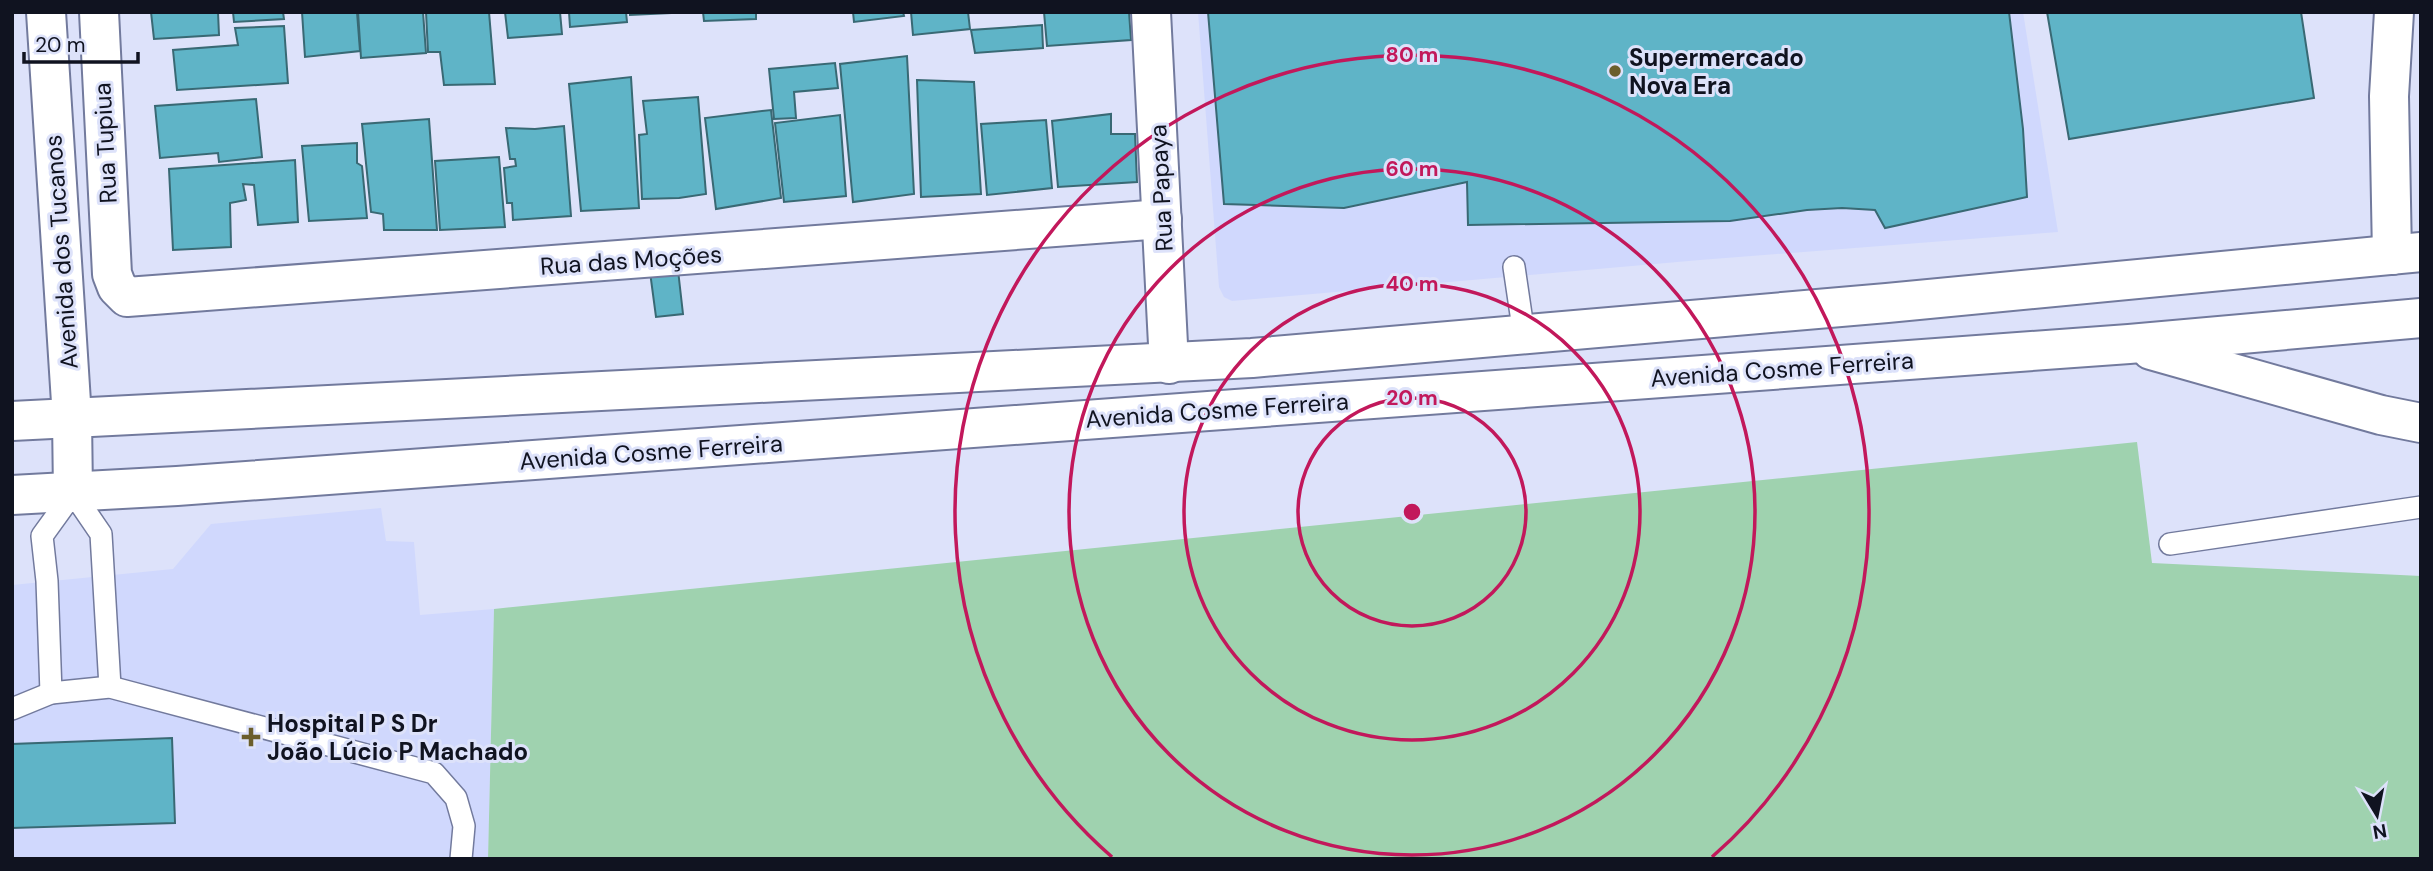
<svg xmlns="http://www.w3.org/2000/svg" width="2433" height="871" viewBox="0 0 2433 871" font-family="'DM Sans',sans-serif">
<style>
.built{fill:#d0d8fd}
.green{fill:#9fd2af}
.building{fill:#5fb4c7;stroke:#396974;stroke-width:2}
.lines{fill:none;stroke-linecap:round;stroke-linejoin:round}
.service-casing{stroke:#727a9d;stroke-width:24}
.minor-casing{stroke:#727a9d;stroke-width:42}
.primary-casing{stroke:#727a9d;stroke-width:42}
.service{stroke:#fff;stroke-width:21}
.minor{stroke:#fff;stroke-width:38}
.primary{stroke:#fff;stroke-width:38}
.ring{fill:none;stroke:#c2185b;stroke-width:3.5}
.poi-dot{fill:#6b5e2b;stroke:#dde2fa;stroke-width:2.5}
.labels{text-anchor:middle;dominant-baseline:central;stroke-width:6;stroke-linejoin:round;paint-order:stroke}
.poi-label{font-size:24px;font-weight:bold;fill:#101320;stroke:#dde2fa;text-anchor:start}
.street-label{font-size:24px;fill:#101320;stroke:#dde2fa}
.centre{fill:#c2185b;stroke:#dde2fa;stroke-width:3.5}
.ring-label{font-size:21px;text-anchor:middle;font-weight:bold;fill:#c2185b;stroke:#dde2fa;stroke-width:6;stroke-linejoin:round;paint-order:stroke}
</style>
<rect width="100%" height="100%" fill="#dde2fa"/>
<g class="built">
<path d="M1198,12H2023L2058,232L1700,260L1232,301L1224,297L1219,287Z"/>
<path d="M381,508L386,541L414,542L420,615L494,609L488,859H12V585L173,569L211,524Z"/>
</g>
<path class="green" d="M2137,442L2152,563L2421,576V859H488L494,609Z"/>
<g class="building">
<path d="M151,12H218L219,35L154,39Z"/>
<path d="M233,12H283L284,19L234,22Z"/>
<path d="M302,12H357L360,51L305,57Z"/>
<path d="M358,12H423L426,53L361,58Z"/>
<path d="M426,12H489L495,84L444,85L440,52H428Z"/>
<path d="M505,12H560L562,34L508,38Z"/>
<path d="M569,12H626L627,22L570,27Z"/>
<path d="M630,12H693L630,15Z"/>
<path d="M703,12H756V19L704,21Z"/>
<path d="M853,12H903L904,16L854,22Z"/>
<path d="M911,12H968L970,29L913,35Z"/>
<path d="M1044,12H1129L1131,40L1047,46Z"/>
<path d="M1208,12H2009L2023,129L2027,197L1885,228L1875,210L1842,208L1807,210L1730,221L1468,225L1467,182L1344,208L1224,204Z"/>
<path d="M2047,12H2301L2314,98L2069,139Z"/>
<path d="M1042,25L1043,48L975,53L971,30Z"/>
<path d="M284,26L288,83L177,90L173,50L238,45L235,28Z"/>
<path d="M907,56L914,194L853,202L840,64Z"/>
<path d="M835,63L838,88L794,92L796,118L774,119L769,69Z"/>
<path d="M631,77L639,208L581,211L569,84Z"/>
<path d="M917,80L974,82L981,194L921,197Z"/>
<path d="M698,97L706,194L679,198L642,199L639,135L647,134L643,101Z"/>
<path d="M256,99L262,157L219,162L218,153L160,158L155,106Z"/>
<path d="M771,110L781,198L716,209L705,118Z"/>
<path d="M1111,114V134H1135L1137,182L1058,187L1052,121Z"/>
<path d="M840,115L846,196L784,202L775,123Z"/>
<path d="M429,119L437,230H384L383,214L371,212L362,124Z"/>
<path d="M1046,120L1052,188L987,195L981,124Z"/>
<path d="M564,126L571,216L513,220L512,203H507L504,168L516,166L515,159H510L506,128L535,129Z"/>
<path d="M357,143V163L362,166L367,218L309,221L302,146Z"/>
<path d="M499,157L505,227L440,230L435,161Z"/>
<path d="M295,160L298,222L258,225L254,185L243,184L246,200L230,203L231,247L173,250L169,169Z"/>
<path d="M678,270L683,314L656,317L650,272Z"/>
<path d="M172,738L175,823L12,828V744Z"/>
</g>
<g class="lines">
<g class="service-casing">
<g id="service">
<path d="M1514,267L1524,335"/>
<path d="M2170,544L2421,507"/>
<path d="M51,693L47,581L42,536L73,493L101,534L110,687"/>
<path d="M12,709L51,693L110,687L434,773L456,798L464,826L461,859"/>
</g>
</g>
<g class="minor-casing">
<g id="minor">
<path d="M46,12L72,418L73,493"/>
<path d="M99,12L112,274L117,287L127,297L1162,219"/>
<path d="M1151,12L1169,364"/>
<path d="M2392,255L2389,96L2394,12"/>
</g>
</g>
<g class="primary-casing">
<g id="primary">
<path d="M2151,350L2381,415L2421,423"/>
<path d="M12,421L1252,358L1887,303L2421,252"/>
<path d="M12,495L177,486L2129,344L2421,318"/>
</g>
</g>
<use href="#service" class="service"/>
<use href="#minor" class="minor"/>
<use href="#primary" class="primary"/>
</g>
<g class="ring">
<circle cx="1412" cy="512" r="114"/>
<circle cx="1412" cy="512" r="228"/>
<circle cx="1412" cy="512" r="343"/>
<path d="M1112 857A457 457 0 1 1 1712 857"/>
</g>
<g class="poi-dot">
<circle cx="1615" cy="71" r="7"/>
<path d="M247.5 726.5h7v7h7v7h-7v7h-7v-7h-7v-7h7z"/>
</g>
<g class="labels">
<g class="poi-label">
<text x="1629" y="57">Supermercado<tspan x="1629" dy="28">Nova Era</tspan></text>
<text x="267" y="723">Hospital P S Dr<tspan x="267" dy="28">João Lúcio P Machado</tspan></text>
</g>
<g class="street-label">
<text transform="translate(105 143) rotate(-93)">Rua Tupiua</text>
<text transform="translate(1161 188) rotate(-93)">Rua Papaya</text>
<text transform="translate(61 252) rotate(-94)">Avenida dos Tucanos</text>
<text transform="translate(631 260) rotate(-4)">Rua das Moções</text>
<text transform="translate(1782 369) rotate(-4)">Avenida Cosme Ferreira</text>
<text transform="translate(1217 410) rotate(-4)">Avenida Cosme Ferreira</text>
<text transform="translate(651 452) rotate(-4)">Avenida Cosme Ferreira</text>
</g>
</g>
<circle cx="1412" cy="512" r="10" class="centre"/>
<g class="ring-label">
<text x="1412" y="62">80 m</text>
<text x="1412" y="176">60 m</text>
<text x="1412" y="291">40 m</text>
<text x="1412" y="405">20 m</text>
</g>
<rect width="2433" height="871" fill="none" stroke="#101320" stroke-width="28"/>
<g transform="translate(2377 815) rotate(170)" stroke="#dde2fa" stroke-width="5" paint-order="stroke">
<path d="M0-5L12 26L0 18L-12 26Z" fill="#101320"/>
<text y="-10" font-size="19" font-weight="bold" text-anchor="middle" fill="#101320">N</text>
</g>
<path d="M24 52v10h114v-10" fill="none" stroke="#101320" stroke-width="3.5"/>
<text x="35" y="52" font-size="21" fill="#101320" stroke="#dde2fa" stroke-width="5" paint-order="stroke">20 m</text>
</svg>
